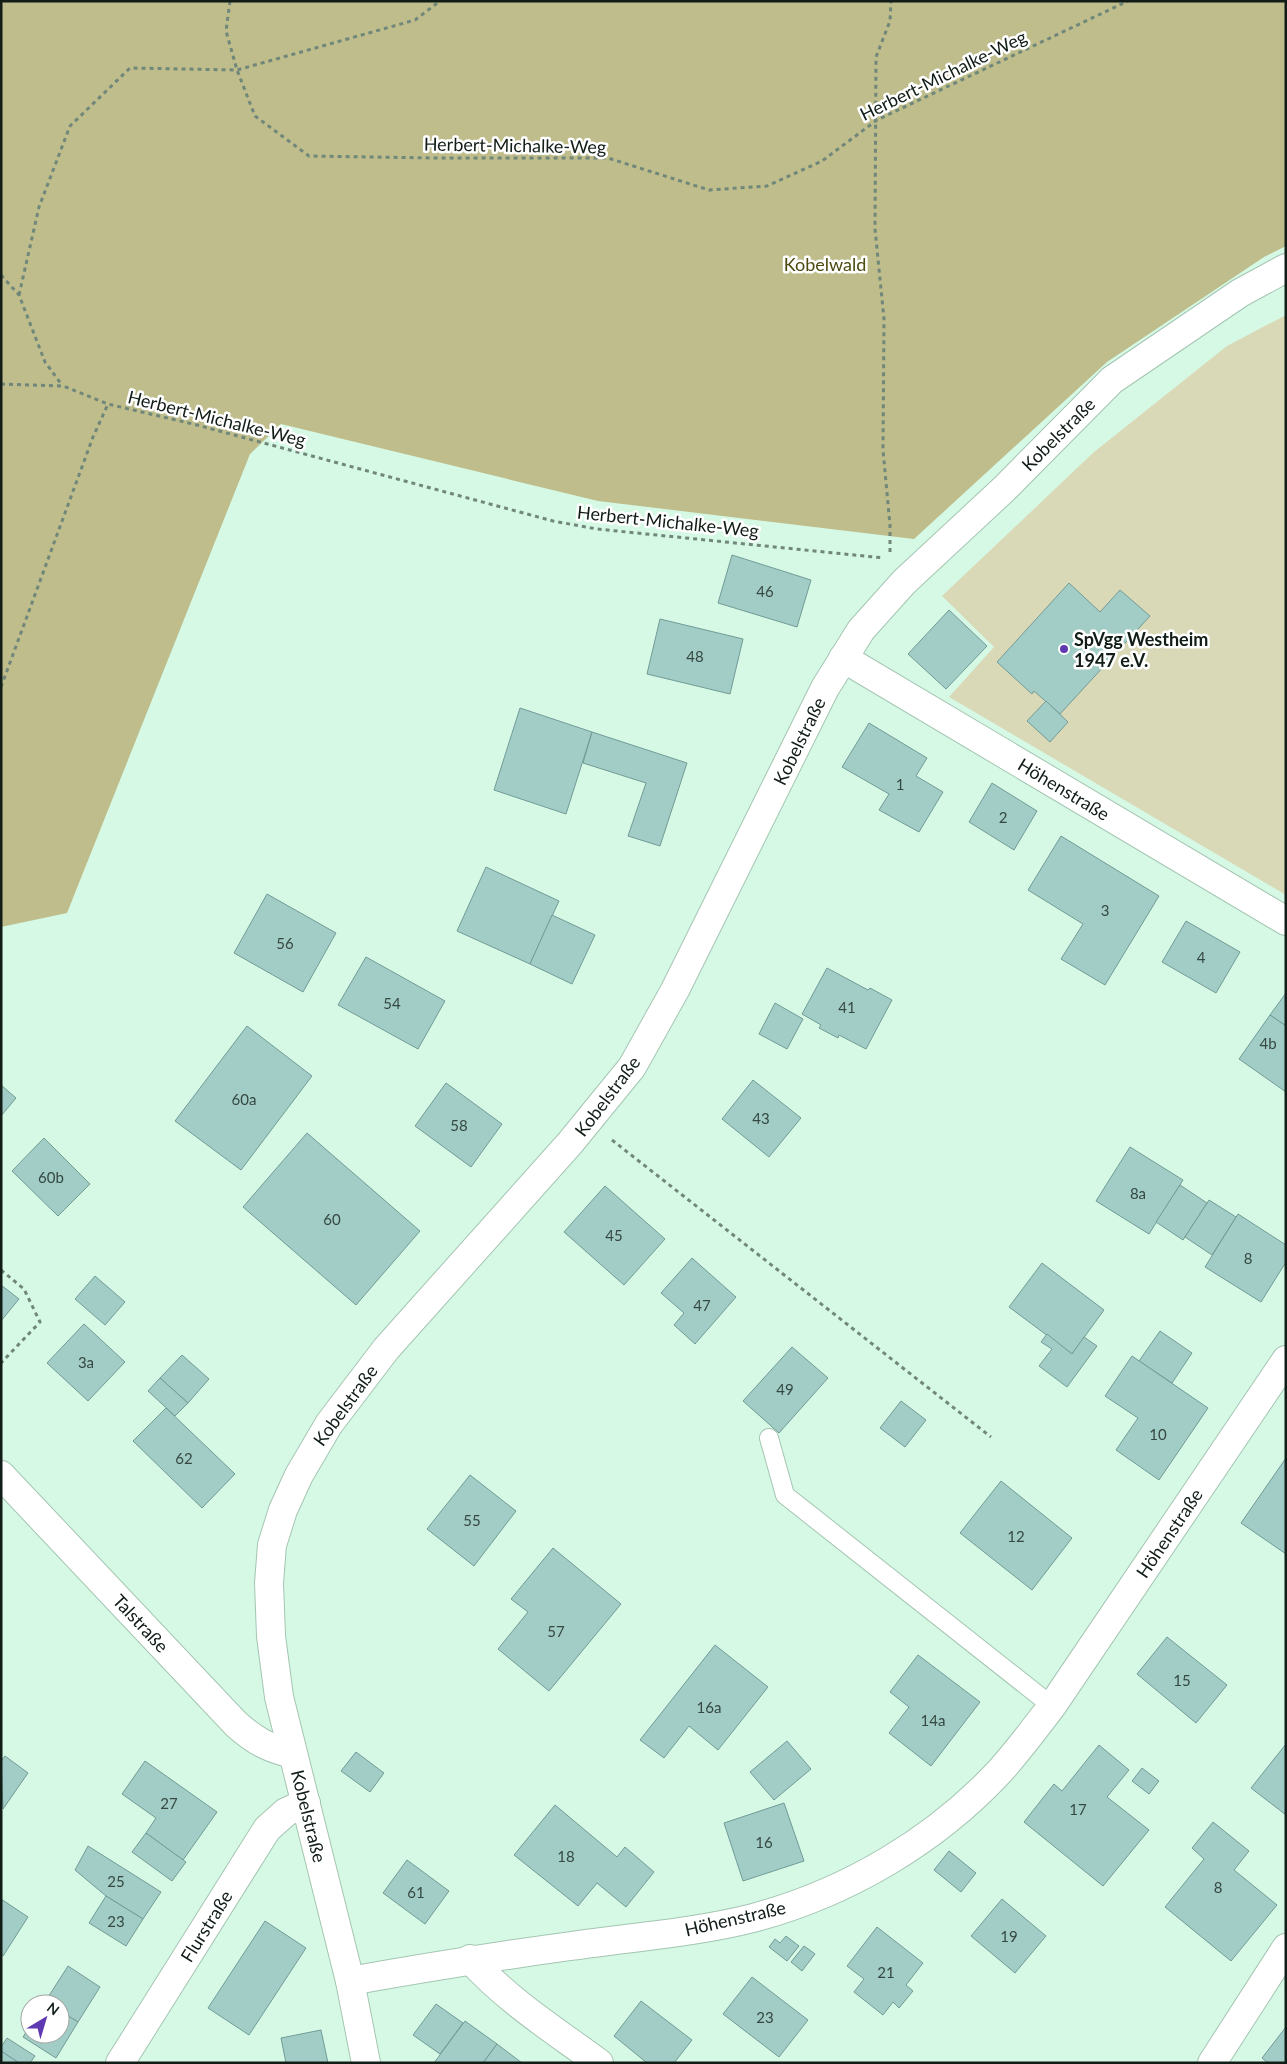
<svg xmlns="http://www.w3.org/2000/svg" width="1287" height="2064" viewBox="0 0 1287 2064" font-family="Lato,sans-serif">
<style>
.green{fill:#d9d9b7}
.forest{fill:#bebd8b}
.building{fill:#a2ccc6;stroke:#729b96}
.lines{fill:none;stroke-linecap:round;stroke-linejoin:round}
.lane-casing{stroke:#a4c5b2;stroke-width:20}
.street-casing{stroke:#a4c5b2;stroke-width:30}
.secondary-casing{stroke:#a4c5b2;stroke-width:30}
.path{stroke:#70877a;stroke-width:3;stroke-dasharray:4 4;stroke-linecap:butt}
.lane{stroke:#fff;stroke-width:18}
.street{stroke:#fff;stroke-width:28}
.secondary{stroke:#fff;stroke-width:28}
.poi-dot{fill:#5f39b1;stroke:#fff;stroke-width:2}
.labels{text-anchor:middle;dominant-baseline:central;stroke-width:5;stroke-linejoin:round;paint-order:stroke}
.number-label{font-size:15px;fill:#354942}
.street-label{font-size:18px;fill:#111d16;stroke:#fff}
.park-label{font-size:18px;fill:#4d4a0e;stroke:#fff}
.poi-label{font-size:18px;font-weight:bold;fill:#111d16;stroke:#fff;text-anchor:start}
</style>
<rect width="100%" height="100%" fill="#d6f9e5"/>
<path class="green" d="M1286,315V895L949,697L994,647L942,596L1094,452L1227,346Z"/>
<path class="forest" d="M1,1H1286V246L1264,257L1107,362L914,539L598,501L281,424L250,454L67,913L1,927Z"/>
<g class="building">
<path d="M732,555L811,580L797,627L718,603Z"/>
<path d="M1069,583L1100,612L1120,590L1150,616L1060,714L1034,691L1032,694L997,662Z"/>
<path d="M949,610L987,646L946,689L908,654Z"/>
<path d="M660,619L743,639L730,694L647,674Z"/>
<path d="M1046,701L1068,722L1050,742L1027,721Z"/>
<path d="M520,708L592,732L566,814L494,790Z"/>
<path d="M869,723L927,758L916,776L943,792L919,832L879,810L889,794L842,767Z"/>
<path d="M592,732L687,763L660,846L628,836L646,783L583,763Z"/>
<path d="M992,783L1037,811L1014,850L969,822Z"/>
<path d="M1061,836L1159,896L1105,985L1061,959L1083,924L1028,890Z"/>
<path d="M486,867L559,901L530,964L457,931Z"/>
<path d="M267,894L336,933L303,992L234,953Z"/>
<path d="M552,915L595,935L572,984L530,964Z"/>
<path d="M1186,921L1240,952L1216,993L1162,962Z"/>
<path d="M366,957L445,1001L418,1049L338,1005Z"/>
<path d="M827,968L868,990L870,988L892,1000L866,1049L839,1035L838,1038L819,1028L821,1025L802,1014Z"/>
<path d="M1286,993V1026L1270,1015Z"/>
<path d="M775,1003L803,1019L787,1049L759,1034Z"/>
<path d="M1270,1015L1286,1026V1092L1239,1059Z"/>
<path d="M247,1026L312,1076L241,1170L175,1121Z"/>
<path d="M753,1080L801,1118L769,1157L722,1119Z"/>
<path d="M446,1083L502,1124L471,1167L415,1126Z"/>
<path d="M1,1085L16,1098L1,1116Z"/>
<path d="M307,1133L420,1231L356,1305L243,1207Z"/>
<path d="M44,1138L90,1184L58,1216L12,1171Z"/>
<path d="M1130,1147L1183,1180L1149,1234L1096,1201Z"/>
<path d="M1180,1185L1207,1203L1183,1240L1156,1222Z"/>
<path d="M605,1186L665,1239L624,1285L564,1232Z"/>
<path d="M1209,1200L1236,1217L1212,1255L1185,1237Z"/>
<path d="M1238,1214L1286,1245V1262L1261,1302L1205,1267Z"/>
<path d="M692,1258L736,1297L695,1344L674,1325L684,1313L661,1293Z"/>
<path d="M1042,1263L1104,1310L1072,1354L1009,1307Z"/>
<path d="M95,1276L125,1302L105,1325L75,1299Z"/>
<path d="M1,1285L19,1299L1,1321Z"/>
<path d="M84,1324L125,1362L88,1401L47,1363Z"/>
<path d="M1160,1331L1192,1353L1172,1383L1139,1361Z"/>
<path d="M1047,1334L1072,1354L1084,1337L1097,1346L1067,1387L1039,1366L1052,1349L1041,1342Z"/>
<path d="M792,1347L828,1378L779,1433L743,1401Z"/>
<path d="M182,1355L209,1379L188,1403L160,1378Z"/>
<path d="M1132,1356L1208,1408L1159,1480L1116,1450L1138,1418L1105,1396Z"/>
<path d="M160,1378L188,1403L175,1416L148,1391Z"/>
<path d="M901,1401L926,1420L905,1447L880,1428Z"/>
<path d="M166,1408L235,1474L202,1508L133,1441Z"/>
<path d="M1286,1458V1554L1241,1523Z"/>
<path d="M470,1475L516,1511L474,1566L427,1529Z"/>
<path d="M1001,1481L1072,1538L1032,1590L960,1533Z"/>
<path d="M553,1548L621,1604L549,1691L498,1649L528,1612L511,1599Z"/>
<path d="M1167,1637L1227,1685L1196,1723L1137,1674Z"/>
<path d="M715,1645L768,1687L718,1750L689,1726L664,1758L640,1740Z"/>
<path d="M918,1655L980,1702L931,1766L889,1733L909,1707L890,1692Z"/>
<path d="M787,1741L811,1769L774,1800L750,1772Z"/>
<path d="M1286,1744V1815L1251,1788Z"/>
<path d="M1099,1745L1129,1770L1107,1797L1149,1830L1103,1886L1024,1822L1054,1784L1062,1791Z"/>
<path d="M356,1752L384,1773L370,1792L341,1771Z"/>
<path d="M5,1756L28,1773L3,1809L1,1761Z"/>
<path d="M145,1761L217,1812L183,1860L146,1833L156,1818L122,1794Z"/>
<path d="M1142,1768L1159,1781L1149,1794L1132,1781Z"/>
<path d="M784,1803L804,1861L743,1881L724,1823Z"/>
<path d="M555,1805L617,1857L625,1847L654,1872L626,1907L597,1883L578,1906L514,1855Z"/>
<path d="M1213,1822L1249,1851L1234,1870L1277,1905L1231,1961L1165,1907L1204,1859L1192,1848Z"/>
<path d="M146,1833L186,1862L172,1881L132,1852Z"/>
<path d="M88,1846L161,1892L143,1919L106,1896L75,1870Z"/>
<path d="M949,1851L976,1873L961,1892L934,1870Z"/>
<path d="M407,1860L449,1891L425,1924L383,1893Z"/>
<path d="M106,1896L143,1919L126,1946L89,1923Z"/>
<path d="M1,1899L28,1917L3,1956L1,1955Z"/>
<path d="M1002,1899L1046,1936L1015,1973L971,1936Z"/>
<path d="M265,1921L306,1948L249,2035L208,2008Z"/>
<path d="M877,1927L923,1963L906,1985L913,1991L899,2008L893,2002L883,2015L854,1992L864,1979L847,1966Z"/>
<path d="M786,1936L799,1946L787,1961L769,1947L775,1939L780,1943Z"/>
<path d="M804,1946L815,1954L802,1971L791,1962Z"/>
<path d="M68,1966L100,1987L78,2022L60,2011V2004H48L45,2002Z"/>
<path d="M752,1977L808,2020L779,2057L723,2014Z"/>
<path d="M641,2001L692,2040L674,2063H647L614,2036Z"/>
<path d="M436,2004L463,2023L440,2054L413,2035Z"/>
<path d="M60,2011L78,2022L56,2058L23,2037L30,2026V2034H60Z"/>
<path d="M465,2021L497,2044L483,2063H434Z"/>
<path d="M1286,2027V2063H1268L1262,2058Z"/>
<path d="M321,2030L328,2063H286L281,2038Z"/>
<path d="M7,2038L35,2056L30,2063H19L1,2051V2047Z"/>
<path d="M497,2044L522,2063H483Z"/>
<path d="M1,2051L19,2063H1Z"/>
</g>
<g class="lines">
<g class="lane-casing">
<path id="lane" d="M769,1438L785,1495L1052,1706"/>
</g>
<g class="street-casing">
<g id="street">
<path d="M843,658L1286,921"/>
<path d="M1,1475L236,1724C255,1741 268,1748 293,1754"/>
<path d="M470,1959C508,2001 554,2030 599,2063"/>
<path d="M350,1981C423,1968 497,1956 571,1946C632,1937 694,1933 753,1918C847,1893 935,1841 1000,1771C1019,1750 1035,1728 1052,1706L1286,1360"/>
<path d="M120,2063L267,1829L286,1812L306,1803"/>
<path d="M1212,2063L1286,1948"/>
</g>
</g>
<g class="secondary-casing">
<path id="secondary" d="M366,2063L350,1981L279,1697L271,1636L269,1583L272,1545L283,1510L299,1475L329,1424L386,1349L570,1143L632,1067L675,990L825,688L861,630L904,582L1004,489L1112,380L1240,293L1286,268"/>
</g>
<g class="path">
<path d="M230,1L226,31L237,70L255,116L309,156L435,158H608L709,190L767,186L822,161L877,120L1128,1"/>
<path d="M1,275L19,295L45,362L62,385"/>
<path d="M19,295L39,207L70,126L130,68L237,70L415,20L440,1"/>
<path d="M1,384L63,386L108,404L197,425L553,521L597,529L884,558"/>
<path d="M890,552V525L883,450L884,319L875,229L876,57L890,21L891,1"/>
<path d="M1,687L93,437L108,404"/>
<path d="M612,1140L991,1437"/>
<path d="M1,1270L24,1289L40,1322L1,1363"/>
</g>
<use href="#lane" class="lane"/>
<use href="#street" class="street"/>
<use href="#secondary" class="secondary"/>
</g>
<circle class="poi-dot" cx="1064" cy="649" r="5"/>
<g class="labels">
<g class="number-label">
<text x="765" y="591">46</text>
<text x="695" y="656">48</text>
<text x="900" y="784">1</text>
<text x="1003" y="817">2</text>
<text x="1105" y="910">3</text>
<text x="285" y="943">56</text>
<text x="1201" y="957">4</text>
<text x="392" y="1003">54</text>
<text x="847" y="1007">41</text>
<text x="1268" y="1043">4b</text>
<text x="244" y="1099">60a</text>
<text x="761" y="1118">43</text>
<text x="459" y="1125">58</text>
<text x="51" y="1177">60b</text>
<text x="1138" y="1193">8a</text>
<text x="332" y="1219">60</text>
<text x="614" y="1235">45</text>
<text x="1248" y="1258">8</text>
<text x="702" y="1305">47</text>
<text x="86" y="1362">3a</text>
<text x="785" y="1389">49</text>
<text x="1158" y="1434">10</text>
<text x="184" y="1458">62</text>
<text x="472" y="1520">55</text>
<text x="1016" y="1536">12</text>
<text x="556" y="1631">57</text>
<text x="1182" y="1680">15</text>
<text x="709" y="1707">16a</text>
<text x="933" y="1720">14a</text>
<text x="169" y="1803">27</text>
<text x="1078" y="1809">17</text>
<text x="764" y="1842">16</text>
<text x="566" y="1856">18</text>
<text x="116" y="1881">25</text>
<text x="1218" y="1887">8</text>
<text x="416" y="1892">61</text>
<text x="116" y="1921">23</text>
<text x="1009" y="1936">19</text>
<text x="886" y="1972">21</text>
<text x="765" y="2017">23</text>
</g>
<g class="street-label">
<text transform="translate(943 75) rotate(-26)">Herbert-Michalke-Weg</text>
<text transform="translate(515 145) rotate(1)">Herbert-Michalke-Weg</text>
<text transform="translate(217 418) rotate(14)">Herbert-Michalke-Weg</text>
<text transform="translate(1058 434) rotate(-45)">Kobelstraße</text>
<text transform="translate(668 521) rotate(6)">Herbert-Michalke-Weg</text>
<text transform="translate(799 741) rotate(-64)">Kobelstraße</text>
<text transform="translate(1064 789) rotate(31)">Höhenstraße</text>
<text transform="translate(607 1096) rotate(-53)">Kobelstraße</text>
<text transform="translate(345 1405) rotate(-54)">Kobelstraße</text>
<text transform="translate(1169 1533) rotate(-56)">Höhenstraße</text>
<text transform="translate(141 1623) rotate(47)">Talstraße</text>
<text transform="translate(309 1816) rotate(76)">Kobelstraße</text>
<text transform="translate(735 1918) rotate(-13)">Höhenstraße</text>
<text transform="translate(206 1926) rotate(-58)">Flurstraße</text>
</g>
<g class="park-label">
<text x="825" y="264">Kobelwald</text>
</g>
<g class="poi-label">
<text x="1074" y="639">SpVgg Westheim<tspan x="1074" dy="21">1947 e.V.</tspan></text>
</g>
</g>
<rect width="1287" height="2064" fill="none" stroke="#111d16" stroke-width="5"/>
<g transform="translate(45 2019) rotate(38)"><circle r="24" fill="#ffffff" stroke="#a0a5a2"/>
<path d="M0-4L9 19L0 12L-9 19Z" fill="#5f39b1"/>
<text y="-8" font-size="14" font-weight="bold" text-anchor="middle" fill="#111d16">N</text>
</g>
</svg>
